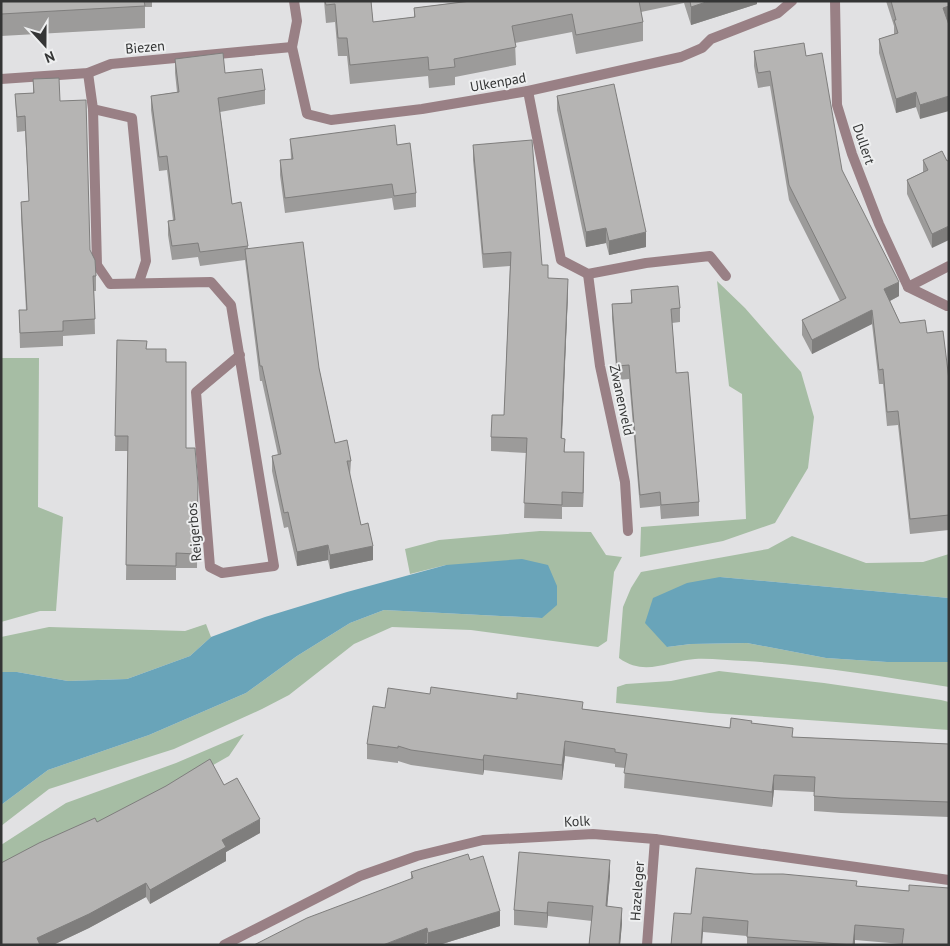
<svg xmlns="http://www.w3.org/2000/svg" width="950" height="946" viewBox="0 0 950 946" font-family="'PT Sans',sans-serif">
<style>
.green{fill:#a6bda4}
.water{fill:#69a4b9}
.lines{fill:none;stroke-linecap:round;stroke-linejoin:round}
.minor{stroke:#998085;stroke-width:10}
.wall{fill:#9c9b9a}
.shaded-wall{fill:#7f7e7d}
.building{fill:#b5b4b3;stroke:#7f7e7d}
.labels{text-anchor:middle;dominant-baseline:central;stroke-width:4;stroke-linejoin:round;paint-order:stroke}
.street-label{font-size:14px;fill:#343535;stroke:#eeeff0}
</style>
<rect width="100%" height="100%" fill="#e1e1e3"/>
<g class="green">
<path d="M717,281L745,308L801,372L814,417L808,468L775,523L723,541L640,557L641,527L746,519L742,394L729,386Z"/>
<path d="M1,358H39L38,507L63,517L56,611H40L1,622Z"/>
<path d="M540,531L591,532L606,555L622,557L614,572L607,641L598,647L471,630L392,627L354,644L289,695L262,709L174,749L49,789L1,826V805L48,770L149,735L246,693L297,656L350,623L384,610L542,618L446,565L410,574L405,549L439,540Z"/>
<path d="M792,536L866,563L923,562L949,554V598L720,577L667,647L691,644L747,643L826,658L887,662H949V687C881,676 813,665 745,661C729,661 711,658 695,659C667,661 645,677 619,658L623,607L631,588L641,572L768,549Z"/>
<path d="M206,624L211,637L190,656L127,679L68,681L17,672H1V637L49,627L185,631Z"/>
<path d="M719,671L824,683L941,700L949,702V730L710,713L616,703L617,687L626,684L671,681Z"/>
<path d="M244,734L229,756L1,886V845L66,803L176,763Z"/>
</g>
<g class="water">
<path d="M522,559L548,565L557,586V605L542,618L384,610L350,623L297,656L246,693L149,735L48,770L1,805V672H17L68,681L127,679L190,656L211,637L265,617L347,592L446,565Z"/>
<path d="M720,577L949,598V662H887L826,658L747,643L691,644L667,647L645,623L653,598L687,583Z"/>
</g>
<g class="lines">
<g class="minor">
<path d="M294,1L297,21L292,47L307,114L331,120L422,109L528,91L681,57L702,48L711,39L778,13L792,1"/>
<path d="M835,1L837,105L852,154L879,224L908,287L947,306"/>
<path d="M88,73L93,109L97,265L110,284L211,282L231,305L274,566L222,573L210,567L196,392L240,355"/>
<path d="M1,79L88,73L111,64L292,47"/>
<path d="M528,91L561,260L588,274L646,263L710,256L726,276"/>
<path d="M93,109L132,118L146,261L139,282"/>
<path d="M588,274L600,366L625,482L628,531"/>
<path d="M908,287L949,266"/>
<path d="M224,945L360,876L417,856L483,840L593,834L655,839L949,880"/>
<path d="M647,945L655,839"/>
</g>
</g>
<g class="wall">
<path d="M1,1H152V7H145V28L1,36Z"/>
<path d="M324,1H371L373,22L414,17V8L468,1H757V4L691,25L684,3L641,12L643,22V41L576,54L572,32L515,43L516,65L455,77V85L429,88L428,76L350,84L347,56H338L335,22L326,23Z"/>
<path d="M886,1H949V20L947,21L920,119L916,107L896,113L879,53V39L894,34V26Z"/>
<path d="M754,51L806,56L842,170L899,296L890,301L900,323L927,333L949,380V530L910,534L898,425L887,426L883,384H879L872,324L812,354L802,335V320L840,301L789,200L770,86L758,88L754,66Z"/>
<path d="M175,59L225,73L265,90V104L220,112L232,204L248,246V249L319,368L335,443L351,461L350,476L361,525L373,560L330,569L328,560L297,566L288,527L284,528L272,471V456L278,455L262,381H260L245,260L200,266L198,257L172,260L168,235V221L173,220L167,170L159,171L151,110V96L177,92L175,73Z"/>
<path d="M33,79L60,101L90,250L96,276V291H94L95,334L63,336V346L20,348L19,310H26L21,217V202L29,201L25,131L17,132L15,94L33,93Z"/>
<path d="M557,96L646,247L609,255L606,243L586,247L557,110Z"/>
<path d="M290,139L397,145L416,193V207L394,210L392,198L285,213L280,175V160L291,159Z"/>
<path d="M473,145L548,278L568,293L562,438L565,452L584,467L583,507H562V519L524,518L526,453L491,451V437L504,415L510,266L483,268L473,160Z"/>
<path d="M923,160L947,161L932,248L907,194V180L923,172Z"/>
<path d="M631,290L680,308V322L672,323L676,373L699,502V516L661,519L660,506L640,508L629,379L617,380L612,318V304L631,303Z"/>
<path d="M117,340L147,349L166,362L186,448L198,484L197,568H176V580H126L128,451H115Z"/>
<path d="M430,694L583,709L730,728L752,723L793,737L949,744V817L841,813L814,811V792L774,790L772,807L624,788L625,768L615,767V764L565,756L562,780L484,770L483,775L411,765L398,761V763L367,759V744L385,708Z"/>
<path d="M97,822L260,833L226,852V861L150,904L146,897L89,928L53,945H1Z"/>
<path d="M470,860L500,926L439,945H427L411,879V872Z"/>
<path d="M610,875L607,906L622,923L620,945H589L592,921L548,916L547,928L514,925V910Z"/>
<path d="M857,886L909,891L902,944L855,940V945H747V936L703,932L691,914Z"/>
</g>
<g class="shaded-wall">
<path d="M709,1H757V4L691,25V7Z"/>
<path d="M949,6V20L943,22V8Z"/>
<path d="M916,92V107L896,113V99Z"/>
<path d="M949,96V111L920,119V105Z"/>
<path d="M949,226V240L932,248V234Z"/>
<path d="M606,228V243L586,247V232Z"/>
<path d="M646,232V247L609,255V241Z"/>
<path d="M568,279V293L561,453V438Z"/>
<path d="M899,282V296L884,304V289Z"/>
<path d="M872,310V324L812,354V340Z"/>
<path d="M584,452V467L583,507V493Z"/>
<path d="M328,545V560L297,566V552Z"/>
<path d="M373,546V560L330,569V555Z"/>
<path d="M565,741V756L562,780V765Z"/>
<path d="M484,755V770L483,775V760Z"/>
<path d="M774,775V790L772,807V792Z"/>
<path d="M260,819V833L226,852V861L150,904V890L222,840Z"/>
<path d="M610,860V875L606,921V906Z"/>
<path d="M146,883V897L89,928L53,945H37V938Z"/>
<path d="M548,902V916L547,928V913Z"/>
<path d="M622,908V923L620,945H619Z"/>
<path d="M500,911V926L439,945H428V933Z"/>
<path d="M703,917V932L702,945H701Z"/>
<path d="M855,925V945H853Z"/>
<path d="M427,928V943L421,945H383Z"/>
</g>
<g class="building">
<path d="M1,1H144L145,6L1,14Z"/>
<path d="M325,1H371L373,22L415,17L414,8L471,1H639L643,22L576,35L572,14L512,26L516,47L454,59L455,67L429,70L428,57L350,65L347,38H338L335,4L326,5Z"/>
<path d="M690,1H709L691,7Z"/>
<path d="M891,1H949V6L943,8L949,25V96L920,105L916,92L896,99L879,39L898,33L894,20H896Z"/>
<path d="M804,43L806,56L822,53L842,170L899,282L884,289L900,323L925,320L927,333L943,331L949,380V515L910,519L898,411L887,412L883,369L879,370L872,310L812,340L802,320L846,298L789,185L770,71L758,73L754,51Z"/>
<path d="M223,53L225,73L262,69L265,90L218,98L232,204L241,202L248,246L200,252L198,243L172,246L168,221L175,220L167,156L159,157L151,96L179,92L175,59Z"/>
<path d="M59,78L60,101L86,100L90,250L95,260L96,276H93L95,319L63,321V331L20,333L19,310H27L21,202L29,201L25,116L17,117L15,94L34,93L33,79Z"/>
<path d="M614,84L646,232L609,241L606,228L586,232L557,96Z"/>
<path d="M395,125L397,145L410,143L416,193L394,196L392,184L285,198L280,160L293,159L290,139Z"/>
<path d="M532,140L542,265H548V278L568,279L561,438L565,439L564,452H584L583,493L562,492V505L524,503L527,438L491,437L492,415H504L511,252L483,254L473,145Z"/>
<path d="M942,151L947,161L949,160V226L932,234L907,180L928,170L923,160Z"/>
<path d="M303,242L319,368L335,443L347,440L351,461H347L361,525L368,523L373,546L330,555L328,545L297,552L288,512L284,513L272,456L281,454L262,366H260L245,249Z"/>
<path d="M678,286L680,308L671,309L676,373L688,372L699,502L661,505L660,492L640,495L629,365L617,366L612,304L632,303L631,290Z"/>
<path d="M117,340L147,341L146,349H166V362H186V448H195L198,484L197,554L176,553V566L126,565L128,436H115Z"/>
<path d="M431,687L517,699V693L583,702L582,709L730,728L731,718L752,721L751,723L793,728L792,737L949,744V802L841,798L814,796L815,777L774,775L772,792L624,773L627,754L615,752V749L565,741L562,765L484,755L483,760L411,750L398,746V748L367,744L373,706L385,708L388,688L430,694Z"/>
<path d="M210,759L224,785L237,778L260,819L222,840L226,847L150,890L146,883L89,914L37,938L40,945H1V863L39,843L95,818L97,822L166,786Z"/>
<path d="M519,852L610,860L606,906L622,908L619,945H589L593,906L548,902L547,913L514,910Z"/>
<path d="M468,854L470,860L483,856L500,911L428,933L427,928L383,945H254L307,918L413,878L411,872Z"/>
<path d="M696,868L754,874H783L857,881L856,886L909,891V885L949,888V945H902L904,929L855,925L853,945L747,937L748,921L703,917L701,945H671L674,913L691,914Z"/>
</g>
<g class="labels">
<g class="street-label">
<text transform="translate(145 47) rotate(-5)">Biezen</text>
<text transform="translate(498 82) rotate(-10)">Ulkenpad</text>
<text transform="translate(864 144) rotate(71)">Dullert</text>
<text transform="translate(622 400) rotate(78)">Zwanenveld</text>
<text transform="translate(194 532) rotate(-95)">Reigerbos</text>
<text transform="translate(577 821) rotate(-3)">Kolk</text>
<text transform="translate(637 891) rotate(-86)">Hazeleger</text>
</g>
</g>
<rect width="950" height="946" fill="none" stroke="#343535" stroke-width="5"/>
<g transform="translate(45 45) rotate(159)" stroke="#eeeff0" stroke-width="4" paint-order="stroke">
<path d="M0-4L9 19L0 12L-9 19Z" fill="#343535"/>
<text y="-8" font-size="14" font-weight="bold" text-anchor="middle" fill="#343535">N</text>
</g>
</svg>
